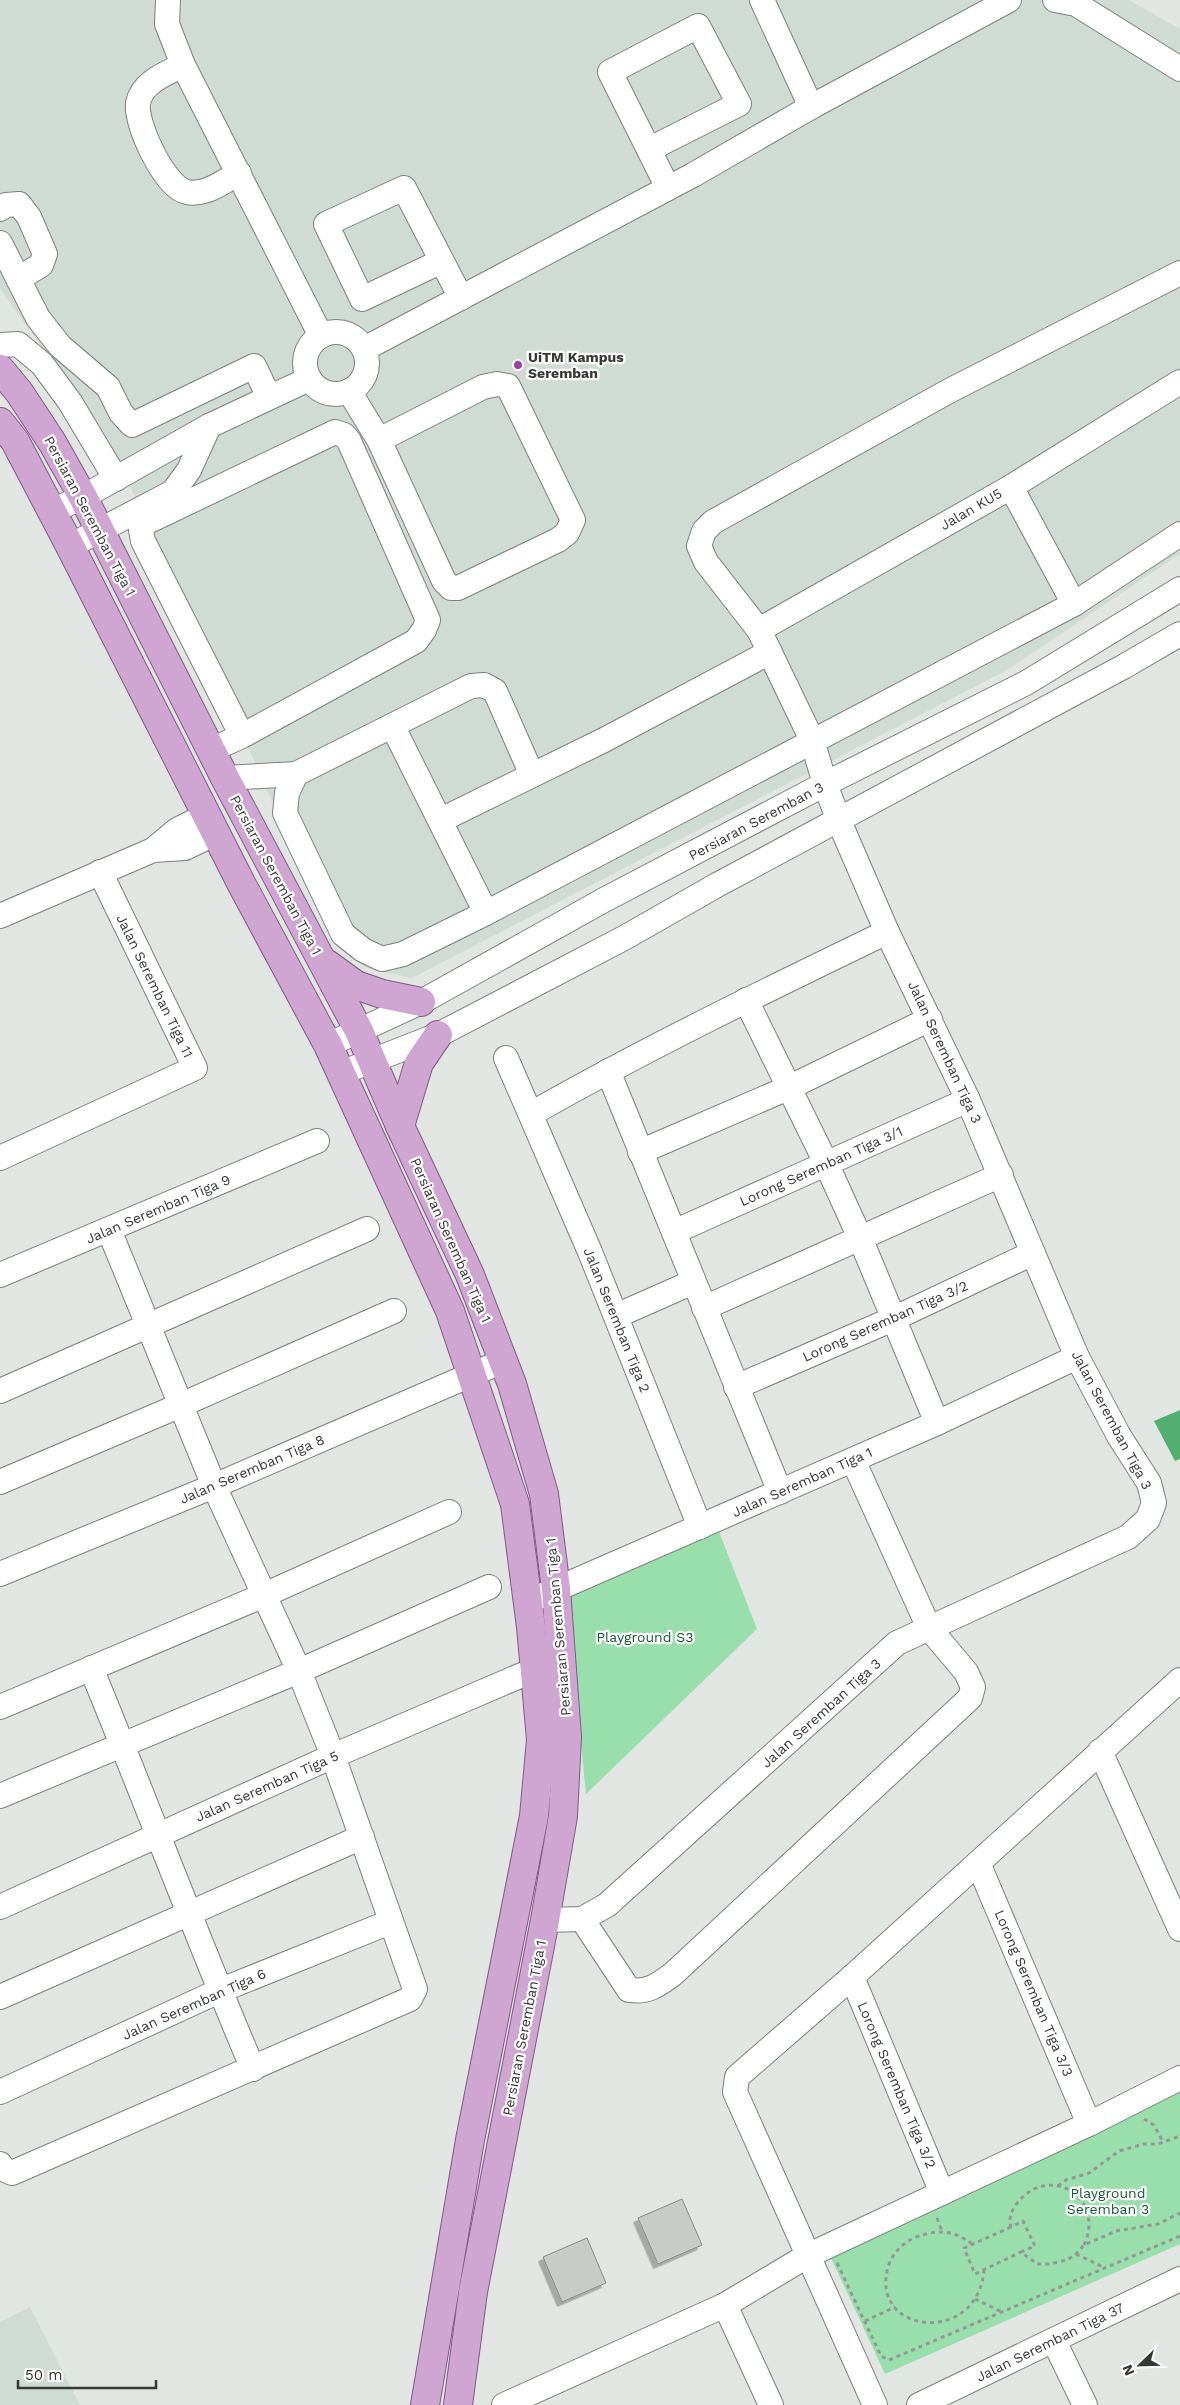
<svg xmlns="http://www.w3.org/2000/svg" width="1180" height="2405" viewBox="0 0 1180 2405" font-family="'Work Sans',sans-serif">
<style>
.built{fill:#d0dcd3}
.green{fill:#99dfac}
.water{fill:#53af71}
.building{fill:#c7ccc8;stroke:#848985;filter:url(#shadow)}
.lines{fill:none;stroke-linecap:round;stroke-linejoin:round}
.minor-casing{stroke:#7b807c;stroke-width:26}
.major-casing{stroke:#835887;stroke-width:30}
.path{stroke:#949894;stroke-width:3;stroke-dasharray:4 4;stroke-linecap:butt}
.minor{stroke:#fff;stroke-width:24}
.major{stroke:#cea6d1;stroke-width:28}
.poi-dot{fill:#9f3fa7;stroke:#fff;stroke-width:2}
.labels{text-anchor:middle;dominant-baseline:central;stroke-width:4.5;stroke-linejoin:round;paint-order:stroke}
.poi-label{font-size:14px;font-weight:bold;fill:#363836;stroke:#fff;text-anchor:start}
.street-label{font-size:14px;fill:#363836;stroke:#fff}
.park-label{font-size:14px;fill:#175a31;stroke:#fff}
</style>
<defs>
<filter id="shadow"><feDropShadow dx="-4.5" dy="4.5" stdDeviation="0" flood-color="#0004"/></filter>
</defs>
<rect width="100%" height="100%" fill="#e1e6e2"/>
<g class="built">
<path d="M0,0H1129L1180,29V554L1005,671L412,978L366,968L333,943L249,749L108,438L0,289Z"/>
<path d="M30,2307L80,2405H0V2322Z"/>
</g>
<g class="green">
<path d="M716,1524L757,1629L586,1794L566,1593Z"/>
<path d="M1180,2091V2244L885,2374L831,2258Z"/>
</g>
<path class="water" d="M1180,1410V1459L1175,1461L1154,1421Z"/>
<g class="building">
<path d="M682,2199L702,2245L658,2264L638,2218Z"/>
<path d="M587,2238L606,2283L562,2302L543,2257Z"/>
</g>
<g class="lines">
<g class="minor-casing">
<g id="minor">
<path d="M168,0L167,24L183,65L321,336"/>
<path d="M762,0L811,107"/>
<path d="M1055,0L1076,4L1180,69"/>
<path d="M183,65C167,73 142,82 138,103C135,124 165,188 187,192C206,196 224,181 239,173"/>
<path d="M650,149L739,104L698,26L610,72L668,188"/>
<path d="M0,209L6,205L19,204L29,217L45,254L41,265L18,279"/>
<path d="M0,243L38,318L60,346L108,387L121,413L132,425L254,366L269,397"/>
<path d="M442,261L362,299L326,224L404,188L461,298"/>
<circle cx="336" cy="363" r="31"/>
<path d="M0,345L18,344L42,364L70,402L116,479"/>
<path d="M364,349L693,175L811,107L1009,0"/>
<path d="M349,391L379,440L444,581L451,588H458L558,540L567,533L573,520L508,386L497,384L483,387L379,440"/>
<path d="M1011,487L1074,604"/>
<path d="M52,511L83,497L209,426L309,379"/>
<path d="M70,546L173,492L189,470L209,426"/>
<path d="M759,630L1011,487L1180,382"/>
<path d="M393,727L486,913"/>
<path d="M211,750L242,736L416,641L424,630L428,620L349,441L344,435L335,432L143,524L141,530L143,541L242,736"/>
<path d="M296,774L287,793L285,813L343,934L363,950L382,959L403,954L486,913L1074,604L1180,534"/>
<path d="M225,778L296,774L471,686L484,685L495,691L532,775"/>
<path d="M441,820L604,740L770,652"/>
<path d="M153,850L177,830L207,815"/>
<path d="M0,916L153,850L185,848L216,833"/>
<path d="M746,1000L826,1163L861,1240L937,1423"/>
<path d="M328,1045L421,1002L604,900L825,784L1026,683L1180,589"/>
<path d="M506,1058L590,1252L700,1527"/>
<path d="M608,1071L780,1492"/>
<path d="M341,1073L438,1035L624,938L717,885L1123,667L1180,634"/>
<path d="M531,1114C647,1048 767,990 887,932"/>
<path d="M640,1152L788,1088L930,1019"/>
<path d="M0,1158L195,1068L100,872"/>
<path d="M674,1232L968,1100"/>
<path d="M0,1275L317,1141"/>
<path d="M704,1308L1001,1175"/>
<path d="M616,1316L693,1282"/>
<path d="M736,1387L893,1319L1033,1253"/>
<path d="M0,1391L367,1229"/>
<path d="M0,1482L181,1405L394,1311"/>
<path d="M0,1574L214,1486L503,1361"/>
<path d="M527,1602L937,1423L1077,1357"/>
<path d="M91,1668C146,1801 196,1936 253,2069"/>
<path d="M0,1707L262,1596L449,1512"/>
<path d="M1100,1751L1180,1929"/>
<path d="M0,1796L299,1671L489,1587"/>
<path d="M978,1863L1089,2124"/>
<path d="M0,1907L333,1756L536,1669"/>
<path d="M582,1919L629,1990C648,1993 658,1985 673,1974L970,1698L973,1687L966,1672L929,1628L853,1460"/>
<path d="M545,1920L582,1919L607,1905L897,1643L1128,1537L1148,1519L1154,1503L1149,1483L1119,1436L1077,1357L968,1100L887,932L839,821L825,784L812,740L759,630L706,562L699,546L704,531L713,522L949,391L1180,273"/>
<path d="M852,1977L942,2193"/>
<path d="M0,1997L362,1837"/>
<path d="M0,2092L219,1991L390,1922"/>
<path d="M0,2164L1,2168L12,2173L410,1999L415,1989L333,1756L299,1671L214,1486L109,1230"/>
<path d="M725,2305L771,2405"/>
<path d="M1054,2341L1085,2405"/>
<path d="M504,2405L725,2305L807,2256L1089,2124L1180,2078"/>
<path d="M875,2405L735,2092L737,2077L852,1977L1180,1680"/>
<path d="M919,2405L1180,2279"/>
</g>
</g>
<g class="major-casing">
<g id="major">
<path d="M0,369L19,392L52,442L83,497L225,778L359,1031L400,1126L470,1275L512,1384L544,1494L556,1589L567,1737L563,1816L545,1920L473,2292L458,2405"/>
<path d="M0,422L15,441L70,546L241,883L328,1045L450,1311L515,1504L531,1627L541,1740L534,1816L470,2140L425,2405"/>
<path d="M327,964L356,985L382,994L421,1002"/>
<path d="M400,1126L419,1063L438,1035"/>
</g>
</g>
<g class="path">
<path d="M1144,2119L1154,2125L1163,2142"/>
<path d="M1058,2186L1066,2180L1089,2173L1119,2151L1144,2144H1158L1180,2136"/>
<path d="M937,2218L942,2231"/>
<path d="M1011,2227L964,2248L975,2274L1021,2252"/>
<path d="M972,2244C955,2231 940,2229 919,2236C904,2241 893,2252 888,2267C869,2335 978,2346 984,2270"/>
<path d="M1084,2245C1106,2198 1050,2163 1018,2202C1012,2210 1008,2217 1011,2227L1023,2221L1035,2246L1021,2252L1037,2264H1050L1067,2260L1076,2254L1084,2245L1116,2231L1158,2224L1180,2213"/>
<path d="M1076,2254L1105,2268"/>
<path d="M837,2263L881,2356L889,2360L1180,2236"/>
<path d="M975,2299L1002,2312"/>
<path d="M865,2321L895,2307"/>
</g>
<use href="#minor" class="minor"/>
<use href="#major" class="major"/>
</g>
<circle class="poi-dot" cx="518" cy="365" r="5"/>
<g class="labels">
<g class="poi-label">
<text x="528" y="357">UiTM Kampus<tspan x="528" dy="16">Seremban</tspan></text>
</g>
<g class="street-label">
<text transform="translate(971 509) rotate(-30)">Jalan KU5</text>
<text transform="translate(90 516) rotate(62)">Persiaran Seremban Tiga 1</text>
<text transform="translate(756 821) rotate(-28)">Persiaran Seremban 3</text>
<text transform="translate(276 875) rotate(62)">Persiaran Seremban Tiga 1</text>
<text transform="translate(155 986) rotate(64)">Jalan Seremban Tiga 11</text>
<text transform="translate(945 1052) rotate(65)">Jalan Seremban Tiga 3</text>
<text transform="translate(821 1166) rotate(-24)">Lorong Seremban Tiga 3/1</text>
<text transform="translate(158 1209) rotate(-23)">Jalan Seremban Tiga 9</text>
<text transform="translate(451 1240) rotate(66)">Persiaran Seremban Tiga 1</text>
<text transform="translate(617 1320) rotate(68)">Jalan Seremban Tiga 2</text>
<text transform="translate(885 1321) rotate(-24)">Lorong Seremban Tiga 3/2</text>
<text transform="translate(1112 1420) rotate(62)">Jalan Seremban Tiga 3</text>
<text transform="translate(252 1469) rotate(-23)">Jalan Seremban Tiga 8</text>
<text transform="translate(802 1482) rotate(-24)">Jalan Seremban Tiga 1</text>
<text transform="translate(558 1627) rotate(-95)">Persiaran Seremban Tiga 1</text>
<text transform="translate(821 1713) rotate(-42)">Jalan Seremban Tiga 3</text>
<text transform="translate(267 1786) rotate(-24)">Jalan Seremban Tiga 5</text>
<text transform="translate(1034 1993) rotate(67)">Lorong Seremban Tiga 3/3</text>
<text transform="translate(194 2004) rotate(-24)">Jalan Seremban Tiga 6</text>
<text transform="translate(524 2028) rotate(-79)">Persiaran Seremban Tiga 1</text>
<text transform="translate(897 2085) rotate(67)">Lorong Seremban Tiga 3/2</text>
<text transform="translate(1050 2342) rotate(-26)">Jalan Seremban Tiga 37</text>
</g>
<g class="park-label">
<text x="645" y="1637">Playground S3</text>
<text x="1108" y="2193">Playground<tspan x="1108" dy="16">Seremban 3</tspan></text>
</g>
</g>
<g transform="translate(1140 2365) rotate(247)" stroke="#ffffff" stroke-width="4" paint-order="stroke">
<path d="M0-4L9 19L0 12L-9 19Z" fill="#363836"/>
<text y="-8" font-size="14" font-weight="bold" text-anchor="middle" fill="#363836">N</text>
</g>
<path d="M18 2380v8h138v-8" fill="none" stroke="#363836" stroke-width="2.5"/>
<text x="25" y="2380" font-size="15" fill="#363836" stroke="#ffffff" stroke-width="4" paint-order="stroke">50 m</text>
</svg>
